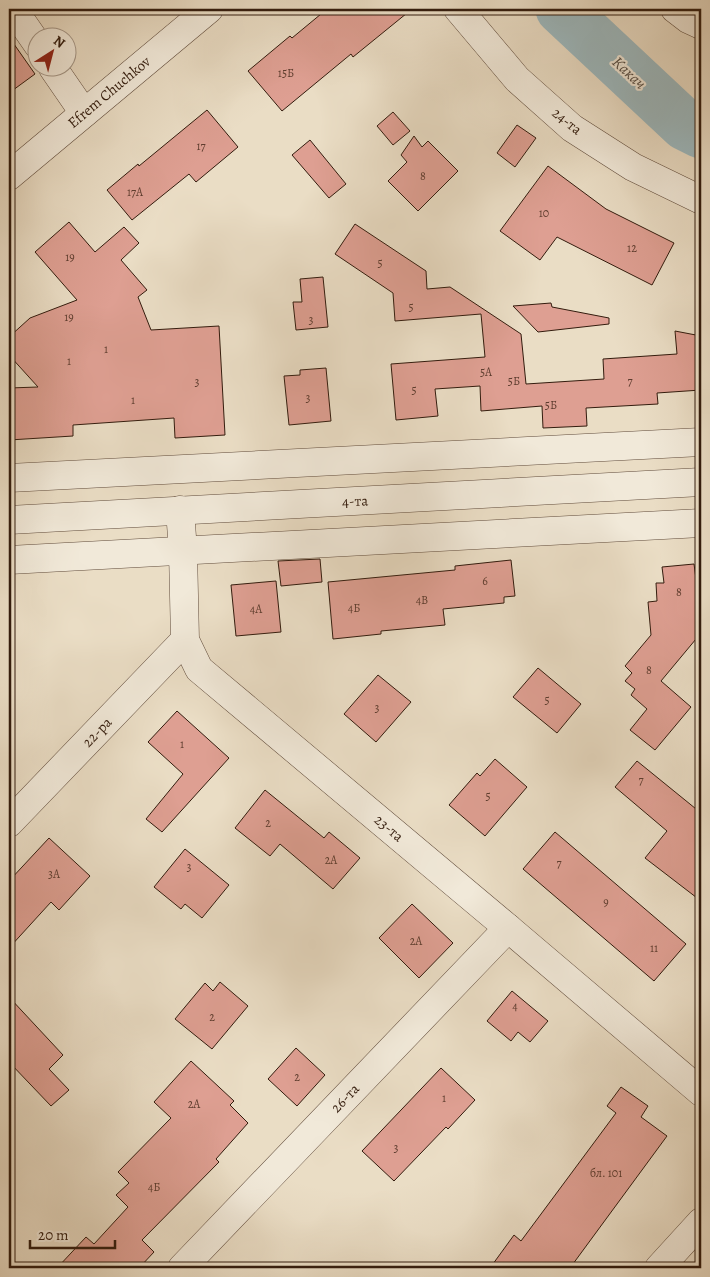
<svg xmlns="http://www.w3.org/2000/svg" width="710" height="1277" viewBox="0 0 710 1277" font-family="Alegreya,serif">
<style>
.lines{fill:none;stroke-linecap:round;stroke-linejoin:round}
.river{stroke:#9db9bf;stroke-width:51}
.building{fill:#de9f92;stroke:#331c0e}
.minor-casing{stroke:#614c3c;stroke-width:29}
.minor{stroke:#f1e9d9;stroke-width:28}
.labels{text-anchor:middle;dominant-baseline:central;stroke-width:4.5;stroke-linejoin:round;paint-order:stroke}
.number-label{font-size:12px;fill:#5e3d2f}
.street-label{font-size:15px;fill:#331c0e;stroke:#f1e9d9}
.water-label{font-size:16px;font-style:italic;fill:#534b43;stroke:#f1e9d9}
</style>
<rect width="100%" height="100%" fill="#eaddc5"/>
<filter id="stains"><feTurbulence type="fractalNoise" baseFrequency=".004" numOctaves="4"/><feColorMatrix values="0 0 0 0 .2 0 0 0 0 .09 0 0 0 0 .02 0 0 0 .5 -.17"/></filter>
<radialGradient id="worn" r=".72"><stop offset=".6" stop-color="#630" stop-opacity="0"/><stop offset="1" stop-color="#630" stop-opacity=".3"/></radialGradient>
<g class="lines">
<path class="river" d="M561,9L685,125L701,133"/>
</g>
<g class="building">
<path d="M327,9H412L353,57L351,54L282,111L248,71L290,36L292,38Z"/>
<path d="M9,37L35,74L9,93Z"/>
<path d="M207,110L238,147L196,182L189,174L132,220L107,190L138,164L139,166Z"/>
<path d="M393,112L410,131L393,145L377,126Z"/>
<path d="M517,125L536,138L515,167L497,153Z"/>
<path d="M414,136L422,147L428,141L458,171L418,211L388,181L407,162L401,155Z"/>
<path d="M310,140L346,184L329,198L292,155Z"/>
<path d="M548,166L606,209L674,243L652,285L557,237L540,260L500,231Z"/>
<path d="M69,222L95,252L124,227L139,243L121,260L147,290L138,297L151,330L219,326L225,435L175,438L174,418L73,425V436L9,440V388L38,387L9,355V337L30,318L77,300L35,252Z"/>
<path d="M355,224L426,271L427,289L450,287L521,334L526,384L604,379L603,359L677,354L675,331L701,336V390L657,393L658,404L586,408L587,426L543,428L542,406L481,411L480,386L435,389L438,416L396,420L391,364L485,357L481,314L395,321L393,293L335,254Z"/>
<path d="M323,277L328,327L296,330L293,302H302L300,279Z"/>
<path d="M551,303L552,307L609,318V324L538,332L513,306Z"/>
<path d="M326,368L331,421L289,425L284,376L300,375V370Z"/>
<path d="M320,559L322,582L281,586L278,561Z"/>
<path d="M511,560L515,596L504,597V603L443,609L445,625L381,631V634L333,639L328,582L455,570V566Z"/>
<path d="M694,564L696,579H701V633L661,681L691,707L655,750L630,730L647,709L631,695L635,689L625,681L632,673L625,666L651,635L648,602L657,601L656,583H664L662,567Z"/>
<path d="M276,581L281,632L236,636L231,585Z"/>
<path d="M538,668L581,704L557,733L513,697Z"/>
<path d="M378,675L411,702L376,742L344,714Z"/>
<path d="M177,711L229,758L162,832L146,819L183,774L148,742Z"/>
<path d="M495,759L527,787L485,836L449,805L477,773L480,776Z"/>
<path d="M637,761L701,813V901L645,858L667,831L615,787Z"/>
<path d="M265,790L324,838L329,832L360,858L333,889L280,844L270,856L235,828Z"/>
<path d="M555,832L686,944L654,981L523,869Z"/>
<path d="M49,838L90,876L59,910L51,902L9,948V881Z"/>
<path d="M185,849L229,885L202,918L185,904L181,909L154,887Z"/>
<path d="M412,904L453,943L419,978L379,938Z"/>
<path d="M220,982L248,1006L212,1049L175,1019L205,983L213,991Z"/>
<path d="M512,991L548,1021L530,1042L518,1032L511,1041L487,1021Z"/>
<path d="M9,997L63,1055L49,1069L69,1090L51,1106L9,1062Z"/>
<path d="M296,1048L325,1075L297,1106L268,1079Z"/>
<path d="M191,1061L234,1101L230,1105L248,1123L216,1159L219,1162L142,1240L154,1252L139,1268H57L86,1237L94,1244L128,1207L116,1195L129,1183L118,1172L171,1118L154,1102Z"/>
<path d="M441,1068L475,1100L448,1129L446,1127L394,1181L362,1151Z"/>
<path d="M621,1087L648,1106L641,1117L667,1136L570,1268H490L514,1235L521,1241L616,1113L607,1106Z"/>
</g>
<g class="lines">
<g class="minor-casing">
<g id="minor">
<path d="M13,9L38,45"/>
<path d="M458,9L517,79L572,128L633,167L701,200"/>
<path d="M675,9L688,19L701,25"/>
<path d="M53,68L84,113"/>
<path d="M9,176L209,9"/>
<path d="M9,478L701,442"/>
<path d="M180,510L183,551L185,640L199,669L508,928L701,1092"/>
<path d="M9,520L701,482"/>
<path d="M9,560L701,523"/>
<path d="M9,823L185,640"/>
<path d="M182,1268L508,928"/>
<path d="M659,1268L701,1222"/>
</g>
</g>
<use href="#minor" class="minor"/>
</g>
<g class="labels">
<g class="number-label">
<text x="286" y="73">15Б</text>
<text x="201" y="146">17</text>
<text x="423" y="176">8</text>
<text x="135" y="192">17А</text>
<text x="544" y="213">10</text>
<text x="632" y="248">12</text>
<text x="70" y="257">19</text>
<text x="380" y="263">5</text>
<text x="411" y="307">5</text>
<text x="69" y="317">19</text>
<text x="311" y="320">3</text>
<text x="106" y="349">1</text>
<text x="69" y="361">1</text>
<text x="486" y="372">5А</text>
<text x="514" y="381">5Б</text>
<text x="630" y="381">7</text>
<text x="197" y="382">3</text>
<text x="414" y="390">5</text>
<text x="308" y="398">3</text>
<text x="133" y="400">1</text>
<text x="551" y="405">5Б</text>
<text x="485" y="581">6</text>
<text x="679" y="592">8</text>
<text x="422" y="600">4В</text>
<text x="354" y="608">4Б</text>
<text x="256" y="609">4А</text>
<text x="649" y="670">8</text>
<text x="547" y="700">5</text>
<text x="377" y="708">3</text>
<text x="182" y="744">1</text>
<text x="641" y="780">7</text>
<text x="488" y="796">5</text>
<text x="268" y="823">2</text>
<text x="331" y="860">2А</text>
<text x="559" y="863">7</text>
<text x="189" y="867">3</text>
<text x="54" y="874">3А</text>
<text x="606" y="902">9</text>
<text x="416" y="941">2А</text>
<text x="654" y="948">11</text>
<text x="515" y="1006">4</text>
<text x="212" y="1017">2</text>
<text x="297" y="1077">2</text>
<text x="444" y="1098">1</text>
<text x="194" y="1104">2А</text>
<text x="396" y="1148">3</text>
<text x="606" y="1173">бл. 101</text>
<text x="154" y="1187">4Б</text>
</g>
<g class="street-label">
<text transform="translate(109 92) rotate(-40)">Efrem Chuchkov</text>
<text transform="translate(567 121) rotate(39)">24-та</text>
<text transform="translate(355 501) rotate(-3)">4-та</text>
<text transform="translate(97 732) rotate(-46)">22-ра</text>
<text transform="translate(389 828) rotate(40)">23-та</text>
<text transform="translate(345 1098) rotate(-46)">26-та</text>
</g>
<g class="water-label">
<text transform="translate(629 73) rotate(43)">Какач</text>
</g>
</g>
<rect width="710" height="1277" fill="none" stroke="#eaddc5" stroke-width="30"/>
<rect x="10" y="10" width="690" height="1257" fill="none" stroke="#331c0e" stroke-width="2.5"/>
<rect x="15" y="15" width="680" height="1247" fill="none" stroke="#331c0e"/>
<g transform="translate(52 52) rotate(36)"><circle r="24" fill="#f1e9d9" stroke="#a59788"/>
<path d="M0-4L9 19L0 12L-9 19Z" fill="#8f2418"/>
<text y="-8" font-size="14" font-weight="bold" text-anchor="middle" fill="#331c0e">N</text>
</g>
<path d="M30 1240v8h85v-8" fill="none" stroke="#331c0e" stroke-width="2.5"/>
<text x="38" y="1240" font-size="15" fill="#331c0e" stroke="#f1e9d9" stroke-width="4" paint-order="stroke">20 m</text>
<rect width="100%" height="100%" filter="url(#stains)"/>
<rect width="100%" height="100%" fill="url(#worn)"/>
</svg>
